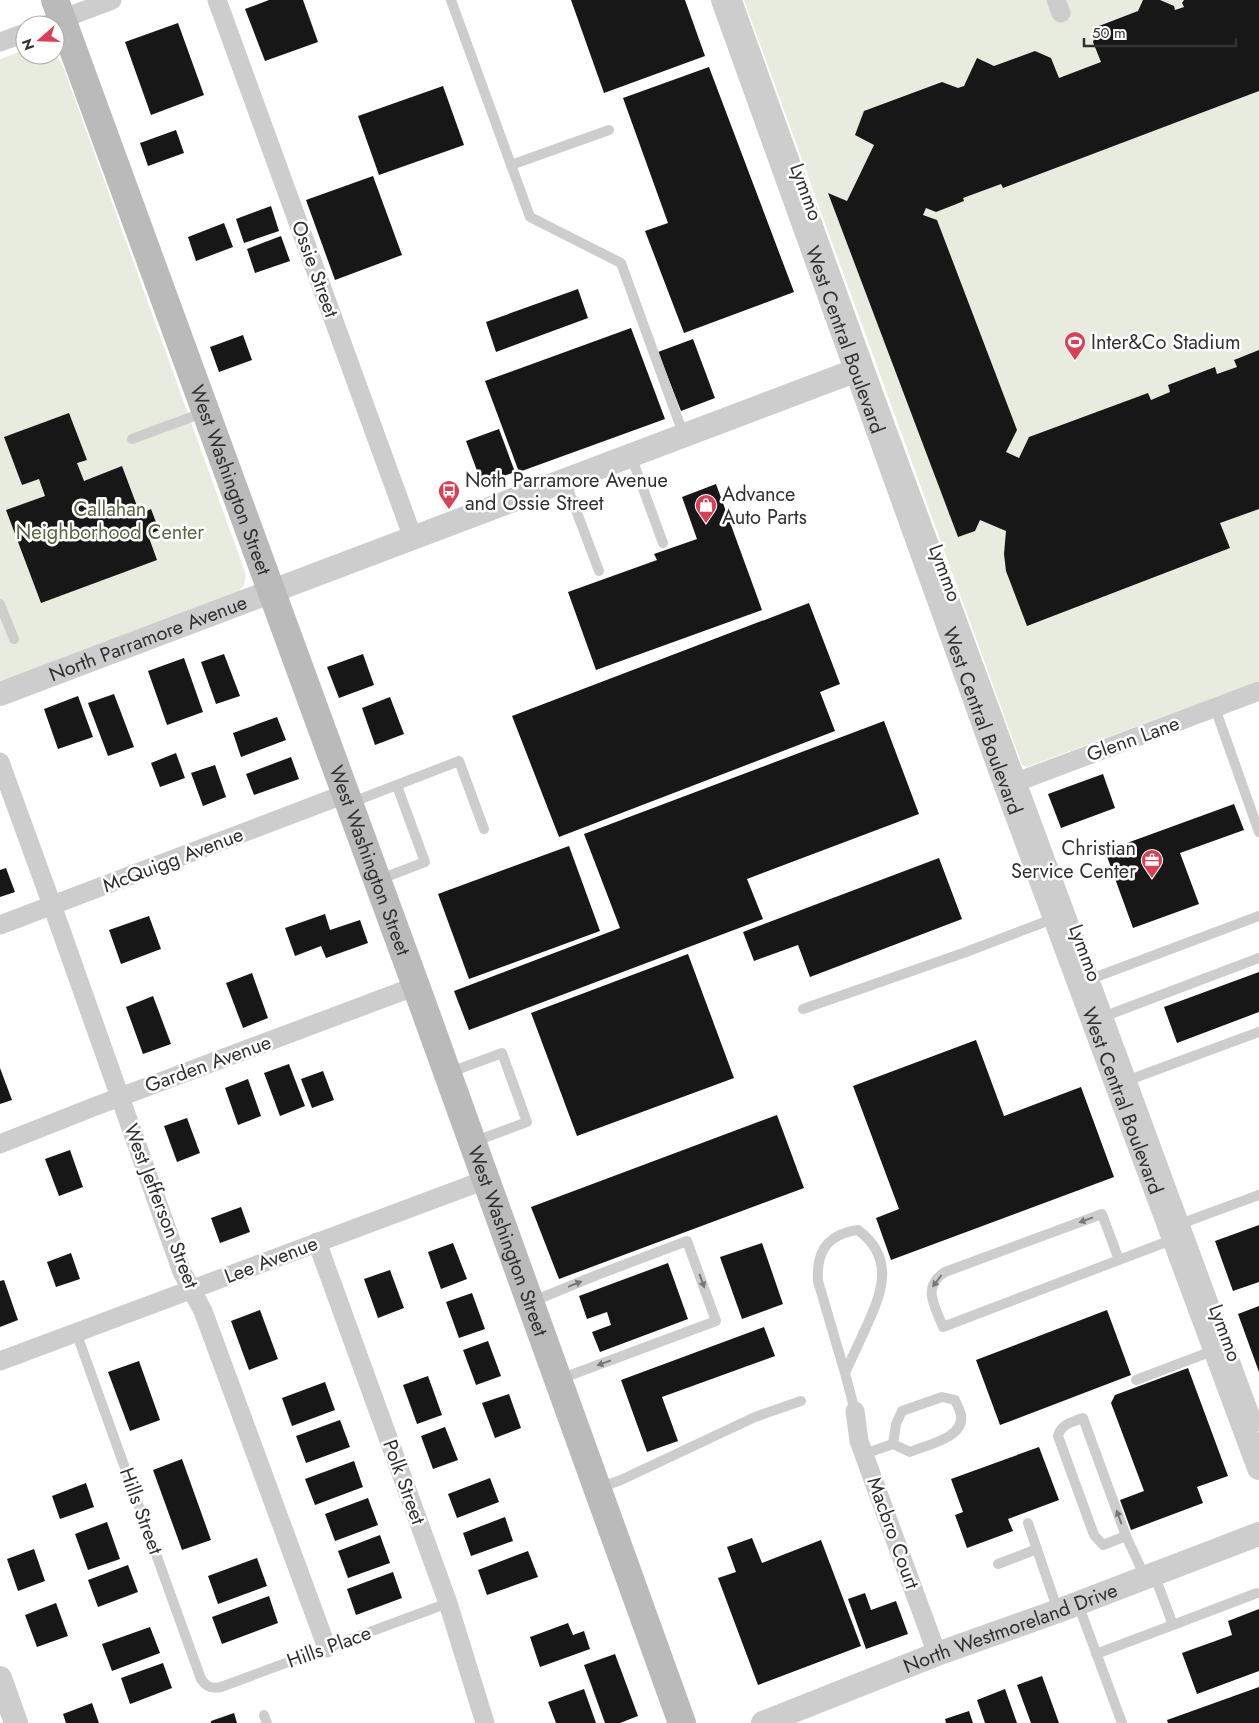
<svg xmlns="http://www.w3.org/2000/svg" width="1259" height="1723" viewBox="0 0 1259 1723" font-family="Jost,sans-serif">
<style>
.green{fill:#e7ecdf}
.building{fill:#171717}
.lines{fill:none;stroke-linecap:round;stroke-linejoin:round}
.service{stroke:#cdcdcd;stroke-width:10}
.minor{stroke:#cdcdcd;stroke-width:19}
.tertiary{stroke:#cdcdcd;stroke-width:24}
.secondary{stroke:#bababa;stroke-width:28}
.oneway{fill:#777}
.labels{text-anchor:middle;dominant-baseline:central;stroke-width:5;stroke-linejoin:round;paint-order:stroke}
.street-label{font-size:20px;fill:#303030;stroke:#fff}
.poi-label{font-size:20px;fill:#303030;stroke:#fff;text-anchor:start}
.park-label{font-size:20px;fill:#566940;stroke:#fff}
</style>
<rect width="100%" height="100%" fill="#fff"/>
<g class="green">
<path d="M744,0H1259V681L1035,764L1027,767L1022,765Z"/>
<path d="M25,50V55H55V53L64,69L246,575L244,586L237,593L0,682V59Z"/>
</g>
<g class="building">
<path d="M269,0H303L318,42L265,61L245,9Z"/>
<path d="M571,0H685L705,56L604,93Z"/>
<path d="M1143,0H1160L1174,6L1175,10L1184,7L1182,3L1184,0H1259V91L1003,188L1001,184L963,198L964,201L936,212L926,208L923,215L937,220L1017,430L1006,452L1019,458L1029,437L1148,393L1151,400L1170,392L1168,385L1215,367L1217,374L1237,367L1234,360L1259,350V509L1220,523L1230,548L1027,626L1006,571L1004,554L1006,531L980,520L975,531L958,537L828,193L847,201L874,145L855,135L864,111L942,82L958,88L964,86L977,58L994,66L1035,51L1051,58L1059,78L1101,62L1093,42L1099,26L1138,11Z"/>
<path d="M178,23L204,95L151,115L125,42Z"/>
<path d="M709,67L794,292L684,333L645,231L668,223L623,98Z"/>
<path d="M443,86L464,145L379,175L358,116Z"/>
<path d="M176,130L184,153L148,166L140,143Z"/>
<path d="M373,176L402,255L335,280L306,200Z"/>
<path d="M271,206L279,231L244,243L236,219Z"/>
<path d="M224,223L233,247L196,261L188,237Z"/>
<path d="M281,236L290,261L255,273L247,249Z"/>
<path d="M578,289L588,318L496,352L486,322Z"/>
<path d="M631,328L665,419L519,472L485,381Z"/>
<path d="M243,335L252,360L219,372L210,347Z"/>
<path d="M693,339L715,398L681,411L658,352Z"/>
<path d="M69,413L87,460L77,463L84,481L122,466L140,514L151,509L159,530L148,535L157,560L41,603L6,510L45,496L39,479L22,485L4,437Z"/>
<path d="M499,429L515,472L482,484L466,441Z"/>
<path d="M716,484L762,610L596,670L568,592L657,560L654,554L697,539L682,497Z"/>
<path d="M809,603L840,684L820,692L835,731L559,837L512,716Z"/>
<path d="M224,654L240,696L216,704L201,662Z"/>
<path d="M363,654L374,685L339,698L327,667Z"/>
<path d="M184,658L203,712L167,725L148,671Z"/>
<path d="M114,694L134,747L108,756L88,703Z"/>
<path d="M78,696L93,737L58,749L44,709Z"/>
<path d="M390,697L404,734L375,745L362,708Z"/>
<path d="M277,717L286,740L241,757L233,733Z"/>
<path d="M884,721L919,814L747,879L763,919L469,1030L454,991L620,928L584,834Z"/>
<path d="M176,753L185,778L160,787L151,763Z"/>
<path d="M291,757L299,779L254,795L246,774Z"/>
<path d="M215,765L226,797L203,806L191,773Z"/>
<path d="M1103,774L1115,808L1061,828L1048,794Z"/>
<path d="M1234,804L1244,830L1180,853L1199,904L1133,928L1105,851Z"/>
<path d="M569,846L600,931L469,979L438,894Z"/>
<path d="M939,858L962,919L810,977L798,945L754,961L743,932Z"/>
<path d="M6,868L15,892L0,897V870Z"/>
<path d="M325,914L330,930L360,920L368,943L326,958L321,946L295,956L285,928Z"/>
<path d="M149,916L161,949L121,964L109,930Z"/>
<path d="M688,954L734,1078L577,1136L531,1013Z"/>
<path d="M1259,972V1012L1177,1043L1164,1007Z"/>
<path d="M252,973L268,1018L243,1028L226,983Z"/>
<path d="M153,996L171,1044L143,1054L126,1007Z"/>
<path d="M976,1040L1004,1116L1081,1087L1114,1177L891,1260L876,1218L899,1209L853,1086Z"/>
<path d="M289,1064L305,1106L280,1116L264,1073Z"/>
<path d="M0,1068L12,1100L0,1104Z"/>
<path d="M323,1071L334,1100L312,1108L301,1079Z"/>
<path d="M248,1079L261,1116L238,1125L225,1088Z"/>
<path d="M777,1115L804,1188L559,1279L531,1207Z"/>
<path d="M187,1118L200,1153L177,1162L164,1126Z"/>
<path d="M70,1150L83,1187L59,1196L45,1159Z"/>
<path d="M241,1207L250,1232L220,1243L211,1218Z"/>
<path d="M1259,1225V1282L1233,1291L1215,1241Z"/>
<path d="M453,1243L467,1279L441,1289L428,1252Z"/>
<path d="M762,1243L783,1304L742,1319L720,1257Z"/>
<path d="M71,1253L80,1279L56,1287L47,1262Z"/>
<path d="M668,1263L688,1319L600,1352L592,1332L611,1325L607,1312L587,1319L579,1296Z"/>
<path d="M390,1270L404,1308L378,1318L364,1279Z"/>
<path d="M4,1280L18,1320L0,1327V1281Z"/>
<path d="M472,1293L485,1329L459,1338L446,1302Z"/>
<path d="M1259,1306V1372L1238,1314Z"/>
<path d="M260,1310L278,1359L249,1370L231,1321Z"/>
<path d="M1107,1310L1131,1375L1000,1425L976,1360Z"/>
<path d="M764,1327L775,1356L662,1397L678,1441L647,1452L621,1380Z"/>
<path d="M488,1341L501,1376L476,1385L463,1350Z"/>
<path d="M139,1361L160,1420L130,1431L108,1372Z"/>
<path d="M1188,1368L1228,1476L1197,1487L1203,1503L1131,1530L1120,1500L1144,1491L1111,1403L1115,1395Z"/>
<path d="M428,1376L442,1415L417,1424L403,1385Z"/>
<path d="M325,1382L335,1410L292,1426L282,1398Z"/>
<path d="M509,1394L521,1428L495,1438L482,1403Z"/>
<path d="M340,1420L350,1447L306,1463L296,1436Z"/>
<path d="M445,1427L458,1460L433,1469L421,1436Z"/>
<path d="M1039,1447L1059,1500L1008,1519L1013,1531L967,1548L955,1515L963,1512L951,1479Z"/>
<path d="M182,1459L211,1540L182,1550L153,1470Z"/>
<path d="M354,1461L363,1487L315,1505L305,1479Z"/>
<path d="M490,1478L499,1502L457,1518L448,1494Z"/>
<path d="M86,1483L94,1507L60,1519L52,1496Z"/>
<path d="M368,1498L378,1525L335,1541L325,1514Z"/>
<path d="M505,1517L513,1541L471,1556L463,1533Z"/>
<path d="M107,1522L120,1559L88,1570L75,1534Z"/>
<path d="M380,1535L390,1563L348,1578L338,1551Z"/>
<path d="M752,1538L762,1563L821,1540L861,1646L758,1685L718,1578L736,1572L727,1547Z"/>
<path d="M34,1549L45,1581L18,1591L7,1559Z"/>
<path d="M528,1551L538,1577L487,1595L478,1570Z"/>
<path d="M257,1558L267,1586L218,1604L208,1576Z"/>
<path d="M128,1565L138,1592L98,1607L88,1580Z"/>
<path d="M393,1572L402,1598L356,1615L347,1589Z"/>
<path d="M865,1593L871,1610L896,1601L908,1634L866,1649L848,1599Z"/>
<path d="M269,1596L278,1623L222,1644L212,1617Z"/>
<path d="M56,1603L68,1636L37,1647L25,1615Z"/>
<path d="M1259,1609V1671L1197,1694L1182,1653L1232,1635L1228,1621Z"/>
<path d="M568,1623L573,1635L584,1631L590,1649L540,1667L530,1637Z"/>
<path d="M150,1627L160,1653L112,1671L102,1644Z"/>
<path d="M615,1654L638,1716L620,1723H605L584,1665Z"/>
<path d="M163,1663L172,1688L130,1704L121,1678Z"/>
<path d="M1042,1676L1059,1723H1031L1017,1685Z"/>
<path d="M1259,1687V1723H1168L1167,1720Z"/>
<path d="M584,1689L596,1723H556L548,1702Z"/>
<path d="M1005,1689L1017,1723H985L977,1700Z"/>
<path d="M92,1703L99,1723H66L63,1714Z"/>
<path d="M969,1711L973,1723H946L945,1719Z"/>
<path d="M234,1713L237,1723H211V1721Z"/>
</g>
<g class="lines">
<g class="service">
<path d="M451,0L530,217L621,263L684,436"/>
<path d="M737,0L882,403L1259,1426"/>
<path d="M511,165L609,130"/>
<path d="M132,439L205,412"/>
<path d="M631,456L663,543"/>
<path d="M565,481L599,571"/>
<path d="M0,604L14,639"/>
<path d="M1215,708L1259,832"/>
<path d="M350,803L459,761L484,829"/>
<path d="M378,880L425,862L397,786"/>
<path d="M1088,980L1259,916"/>
<path d="M803,1009L966,952L1055,918"/>
<path d="M1108,1015L1259,958"/>
<path d="M448,1073L502,1053L527,1122L473,1142"/>
<path d="M1126,1081L1259,1032"/>
<path d="M1180,1224L1259,1195"/>
<path d="M1119,1260L1102,1214L945,1272C921,1287 935,1306 943,1327L1174,1239"/>
<path d="M531,1302L597,1275L687,1241L716,1321L560,1379"/>
<path d="M76,1332L201,1679C206,1687 212,1689 221,1687L448,1603"/>
<path d="M845,1373C851,1360 857,1347 863,1334C880,1297 898,1260 858,1230C828,1234 816,1251 818,1281L845,1373L855,1411"/>
<path d="M1136,1380L1215,1350"/>
<path d="M864,1454L893,1444L910,1452C926,1445 965,1438 961,1415C960,1410 957,1405 955,1400L942,1397L902,1411L896,1424L893,1444"/>
<path d="M599,1488L621,1480L755,1417L801,1401"/>
<path d="M1028,1523L1058,1611"/>
<path d="M1126,1536L1103,1545L1094,1535L1058,1436C1061,1424 1072,1422 1083,1418L1126,1536L1145,1577"/>
<path d="M998,1564L1037,1549"/>
<path d="M1154,1574L1173,1625L1257,1593"/>
<path d="M1078,1604L1122,1723"/>
<path d="M1096,1654L1173,1625"/>
<path d="M264,1715L267,1723"/>
</g>
<g class="minor">
<path d="M217,0L413,538"/>
<path d="M1056,0L1061,13"/>
<path d="M46,25L112,0"/>
<path d="M0,42L25,33"/>
<path d="M0,762L52,905L182,1272L203,1311L327,1648"/>
<path d="M1006,786L1259,691"/>
<path d="M0,925L345,794"/>
<path d="M0,1144L96,1106L416,986"/>
<path d="M317,1242L448,1603L485,1723"/>
<path d="M0,1361L485,1180"/>
<path d="M855,1411L859,1441L937,1654"/>
</g>
<g class="tertiary">
<path id="s1" d="M723,0L1006,786L1259,1468"/>
<path id="s2" d="M0,694L857,370"/>
<path d="M0,1678L16,1723"/>
<path id="s3" d="M763,1723L937,1654L1058,1611L1259,1534"/>
</g>
<path class="secondary" id="s4" d="M55,0L416,986L682,1723"/>
</g>
<defs><path id="oneway-solid" d="M-6-.8H1V-3.2L6.5 0L1 3.2V.8H-6Z" transform="scale(1.25)"/></defs>
<g class="oneway">
<use href="#oneway-solid" transform="translate(1086 1220) rotate(160)"/>
<use href="#oneway-solid" transform="translate(702 1281) rotate(70)"/>
<use href="#oneway-solid" transform="translate(937 1281) rotate(127)"/>
<use href="#oneway-solid" transform="translate(575 1284) rotate(-22)"/>
<use href="#oneway-solid" transform="translate(604 1363) rotate(160)"/>
<use href="#oneway-solid" transform="translate(1119 1517) rotate(-110)"/>
</g>
<defs>
<g id="stadium-pin" transform="scale(1.125)"><path d="M0 17L-7.5 6A9.5 9.5 0 1 1 7.5 6Z" fill="#da3f54" stroke="#fff"/><path d="M0-5a6.5 5 0 1 0 0 10a6.5 5 0 1 0 0-10ZM-3.5-1.8h7v3.6h-7Z" fill="#fff"/></g>
<g id="bus-pin" transform="scale(1.125)"><path d="M0 17L-7.5 6A9.5 9.5 0 1 1 7.5 6Z" fill="#da3f54" stroke="#fff"/><path d="M-5-6H5V4H4V6H2V4H-2V6H-4V4H-5ZM-3.5-4V0h7V-4ZM-3.5 1.2v1.5H-2V1.2ZM2 1.2v1.5H3.5V1.2Z" fill="#fff"/></g>
<g id="shop-pin" transform="scale(1.125)"><path d="M0 17L-7.5 6A9.5 9.5 0 1 1 7.5 6Z" fill="#da3f54" stroke="#fff"/><path d="M-5-2.5h2.3a2.7 3.5 0 0 1 5.4 0H5L5.5 6h-11ZM-1.5-2.5h3a1.5 2.3 0 0 0-3 0Z" fill="#fff"/></g>
<g id="office-pin" transform="scale(1.125)"><path d="M0 17L-7.5 6A9.5 9.5 0 1 1 7.5 6Z" fill="#da3f54" stroke="#fff"/><path d="M-6-3h4V-5.5h4V-3h4V5H-6ZM-1-4.5V-3h2v-1.5ZM-6 0V1H6V0Z" fill="#fff"/></g>
</defs>
<g fill-rule="evenodd">
<use href="#stadium-pin" x="1075" y="342"/>
<use href="#bus-pin" x="449" y="491"/>
<use href="#shop-pin" x="706" y="505"/>
<use href="#office-pin" x="1152" y="860"/>
</g>
<g class="labels">
<g class="street-label">
<text transform="translate(806 192) rotate(70)">Lymmo</text>
<text transform="translate(315 269) rotate(70)">Ossie Street</text>
<text stroke="none"><textPath href="#s1" startOffset="361">West Central Boulevard</textPath></text>
<text stroke="none"><textPath href="#s4" startOffset="511">West Washington Street</textPath></text>
<text transform="translate(945 573) rotate(70)">Lymmo</text>
<text stroke="none"><textPath href="#s2" startOffset="158">North Parramore Avenue</textPath></text>
<text stroke="none"><textPath href="#s1" startOffset="766">West Central Boulevard</textPath></text>
<text transform="translate(1133 739) rotate(-20)">Glenn Lane</text>
<text transform="translate(173 860) rotate(-21)">McQuigg Avenue</text>
<text stroke="none"><textPath href="#s4" startOffset="916">West Washington Street</textPath></text>
<text transform="translate(1085 953) rotate(70)">Lymmo</text>
<text transform="translate(208 1064) rotate(-20)">Garden Avenue</text>
<text stroke="none"><textPath href="#s1" startOffset="1171">West Central Boulevard</textPath></text>
<text transform="translate(161 1206) rotate(69)">West Jefferson Street</text>
<text stroke="none"><textPath href="#s4" startOffset="1321">West Washington Street</textPath></text>
<text transform="translate(271 1260) rotate(-21)">Lee Avenue</text>
<text transform="translate(1225 1333) rotate(70)">Lymmo</text>
<text transform="translate(404 1482) rotate(70)">Polk Street</text>
<text transform="translate(141 1511) rotate(70)">Hills Street</text>
<text transform="translate(893 1533) rotate(70)">Macbro Court</text>
<text stroke="none"><textPath href="#s3" startOffset="265">North Westmoreland Drive</textPath></text>
<text transform="translate(329 1647) rotate(-20)">Hills Place</text>
</g>
<g class="poi-label">
<text x="1091" y="342">Inter&amp;Co Stadium</text>
<text x="465" y="480">Noth Parramore Avenue<tspan x="465" dy="23">and Ossie Street</tspan></text>
<text x="722" y="494">Advance<tspan x="722" dy="23">Auto Parts</tspan></text>
<text x="1136" y="848" text-anchor="end">Christian<tspan x="1136" dy="23">Service Center</tspan></text>
</g>
<g class="park-label">
<text x="110" y="509">Callahan<tspan x="110" dy="23">Neighborhood Center</tspan></text>
</g>
</g>
<g transform="translate(40 40) rotate(250)"><circle r="24" fill="#ffffff" stroke="#acacac"/>
<path d="M0-4L9 19L0 12L-9 19Z" fill="#da3f54"/>
<text y="-8" font-size="14" font-weight="bold" text-anchor="middle" fill="#303030">N</text>
</g>
<path d="M1084 38v8h152v-8" fill="none" stroke="#303030" stroke-width="2.5"/>
<text x="1092" y="38" font-size="15" fill="#303030" stroke="#ffffff" stroke-width="4" paint-order="stroke">50 m</text>
</svg>
